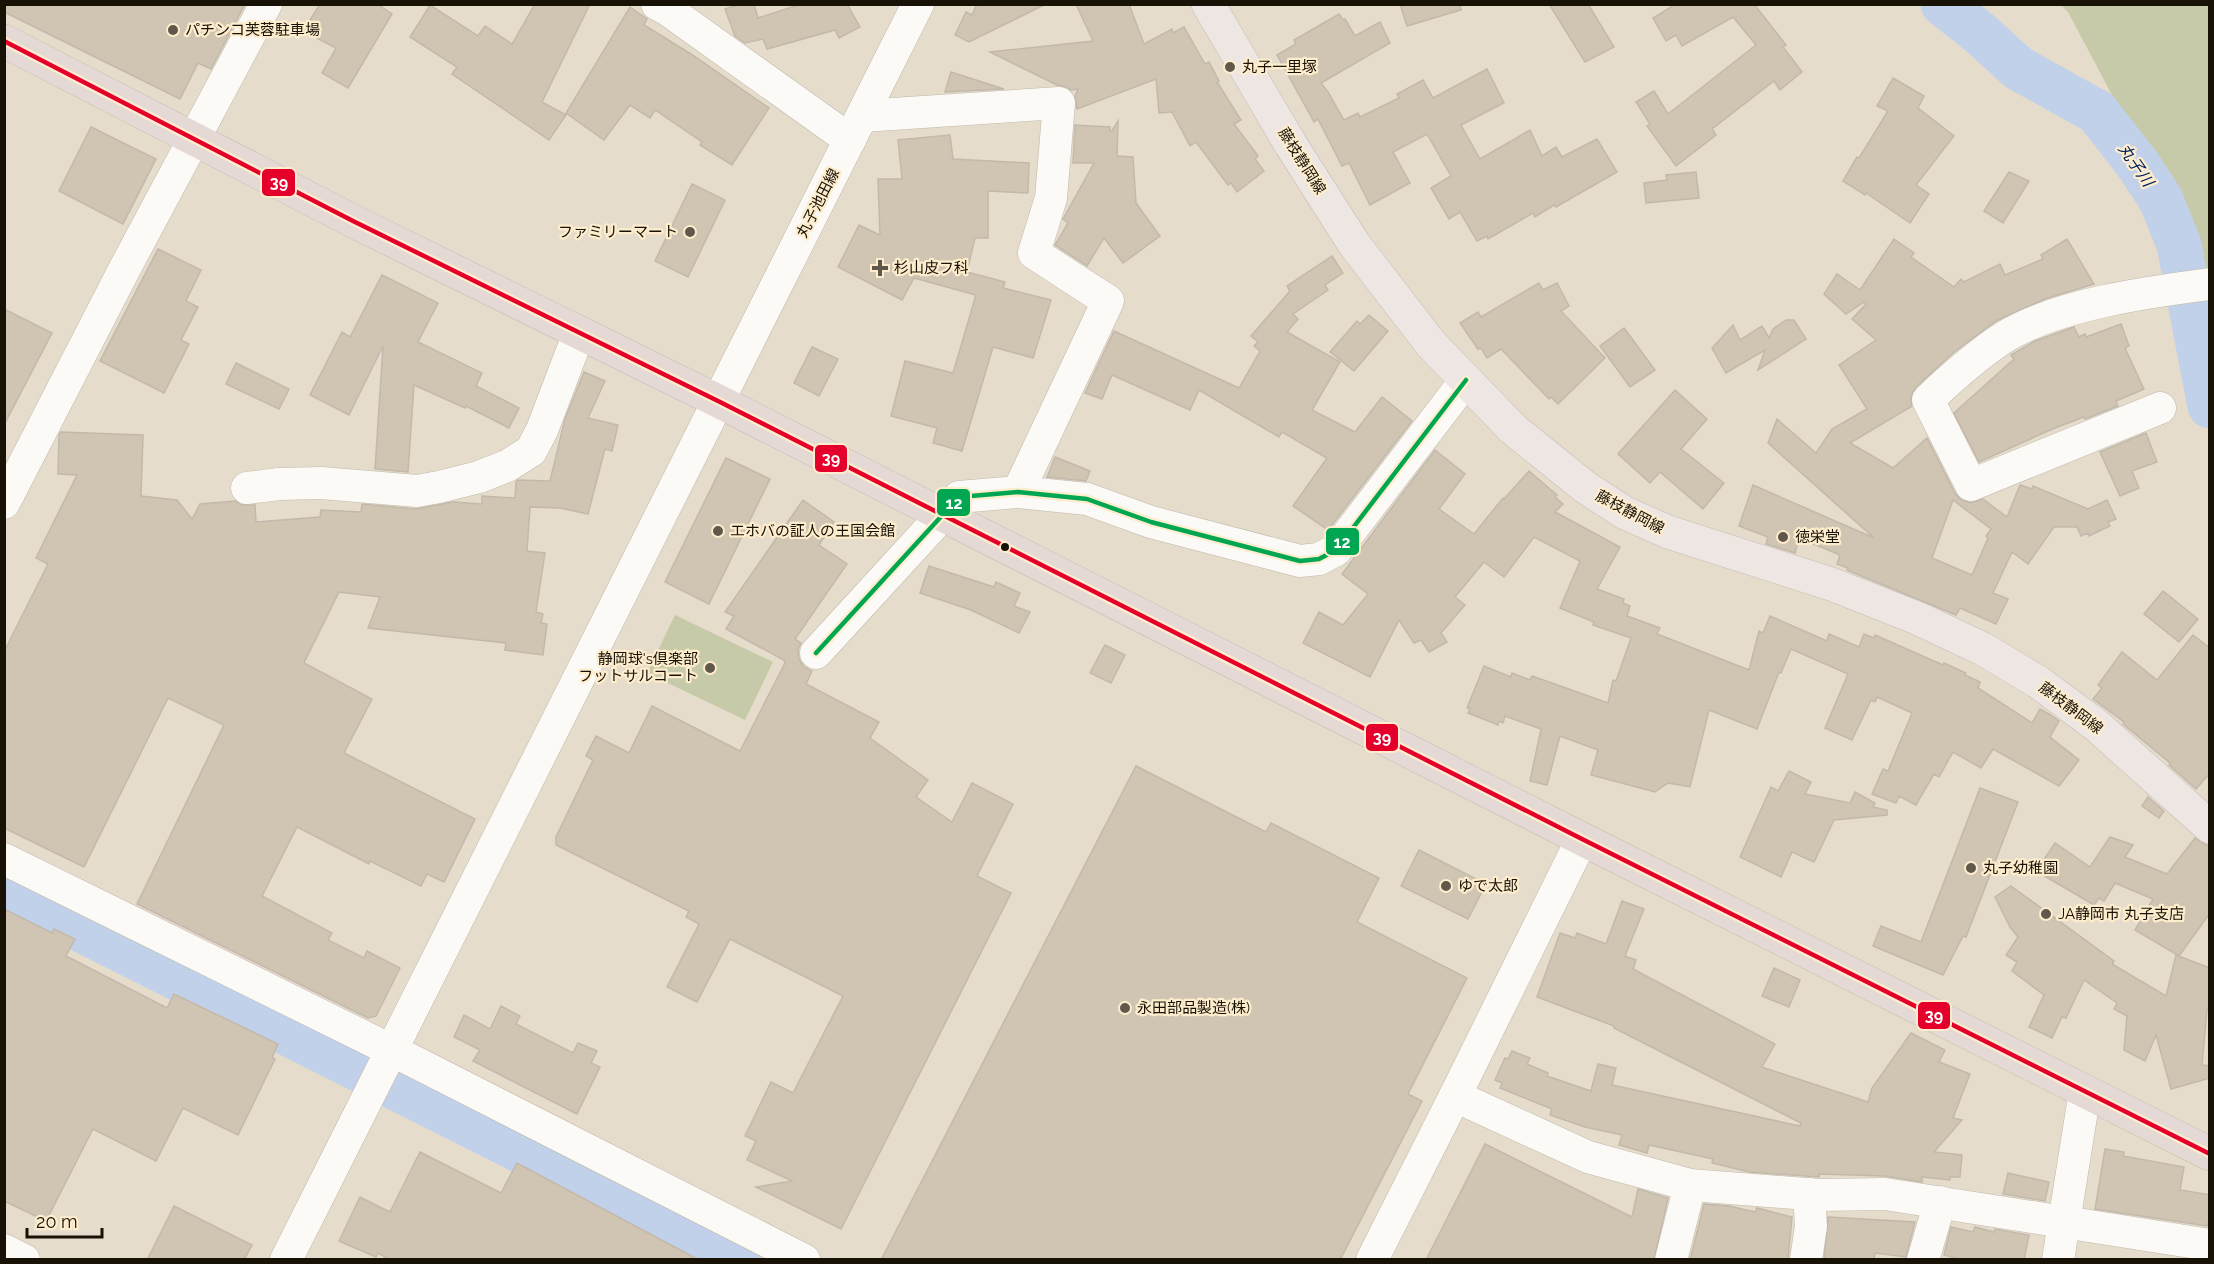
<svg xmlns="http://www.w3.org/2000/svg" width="2214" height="1264" viewBox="0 0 2214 1264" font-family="Raleway,'Noto Sans JP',sans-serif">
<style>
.green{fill:#c7caa8}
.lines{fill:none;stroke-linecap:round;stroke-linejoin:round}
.river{stroke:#c2d1ea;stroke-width:45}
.building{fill:#d0c5b2;stroke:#c2b9ac;stroke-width:1.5;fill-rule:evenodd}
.minor-casing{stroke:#c0b8ab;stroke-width:33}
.major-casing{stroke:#c3beb6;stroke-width:34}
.highway-casing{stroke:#c3beb6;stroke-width:34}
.minor{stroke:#fbfaf7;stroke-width:32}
.major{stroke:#eee6e2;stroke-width:33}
.highway{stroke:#e5d9d5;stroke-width:33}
.bus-1-casing{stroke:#feedcd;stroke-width:9}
.bus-2-casing{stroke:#feedcd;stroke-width:9}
.bus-1{stroke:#e4002b;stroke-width:4.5}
.bus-2{stroke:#00a651;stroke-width:4.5}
.poi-dot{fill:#5f584b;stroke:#feedcd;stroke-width:2}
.bus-dot{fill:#171106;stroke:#feedcd;stroke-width:2}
.labels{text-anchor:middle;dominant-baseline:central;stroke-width:4.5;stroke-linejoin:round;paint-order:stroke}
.poi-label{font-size:15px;fill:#171106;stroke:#feedcd;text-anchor:start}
.street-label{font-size:15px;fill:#171106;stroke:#feedcd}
.water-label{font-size:16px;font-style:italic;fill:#042461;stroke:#feedcd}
.line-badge{stroke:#feedcd;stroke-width:2}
.badge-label{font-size:16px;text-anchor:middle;font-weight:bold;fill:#fff}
</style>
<rect width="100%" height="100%" fill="#e6dccb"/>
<g class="green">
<path d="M2061,5H2209V278L2068,12Z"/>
<path d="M675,615L773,662L745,720L647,673Z"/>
</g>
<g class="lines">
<g class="river">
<path d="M1943,4L1982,35L2018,68L2097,112L2139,166L2161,200L2179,245L2210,406"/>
<path d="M4,891L738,1260"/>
</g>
</g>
<g class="building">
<path d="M4,4H245L211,69L198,63L180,99L4,12Z"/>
<path d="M320,4H377L392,14L348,88L322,73L336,48L303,31Z"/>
<path d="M535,4H590L542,102L566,115L549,140L452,74L457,67L410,37L430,5L478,36L485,26L512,44Z"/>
<path d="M741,4H754L758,18L801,4H847L860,27L839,38L835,30L767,49L763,39L745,43L735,36L725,9Z"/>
<path d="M977,4H1046L969,42L955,35L966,12L972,15Z"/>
<path d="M1076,4H1129L1144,44L1172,29L1173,33L1184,27L1205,64L1209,62L1219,81L1217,82L1241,120L1234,124L1258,156L1255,159L1264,171L1237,192L1231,183L1228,185L1196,142L1190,146L1172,112L1159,113L1156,79L1077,109L1075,96L1078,89L1071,90L1067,87L1057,85L990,52L1093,41Z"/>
<path d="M1400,4H1460L1461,10L1407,26Z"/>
<path d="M1549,4H1588L1614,47L1585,62Z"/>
<path d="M1676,4H1754L1786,45L1783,47L1802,72L1780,90L1774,81L1712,129L1716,135L1676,166L1647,126L1650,124L1636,102L1654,91L1668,114L1756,45L1733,17L1682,46L1676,35L1666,41L1653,18Z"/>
<path d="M630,7L647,19L644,25L691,54L769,108L732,165L700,145L702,142L655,110L650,118L630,105L604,140L566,113Z"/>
<path d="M1339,14L1343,20L1345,19L1355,36L1380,22L1390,43L1321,83L1328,92L1344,120L1358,113L1360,117L1399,98L1397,94L1423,80L1433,98L1487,69L1504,103L1461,125L1480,159L1530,130L1542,156L1556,147L1562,157L1597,139L1617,172L1556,207L1554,205L1535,217L1533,213L1488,239L1487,236L1477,241L1460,212L1449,219L1431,188L1451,176L1427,134L1393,152L1410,183L1370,205L1349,163L1342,166L1318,119L1314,122L1277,55L1296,44L1294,40Z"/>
<path d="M951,72L1004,89L945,92Z"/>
<path d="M1893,78L1924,96L1918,108L1954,136L1916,185L1929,194L1910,223L1866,193L1865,195L1843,181L1857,157L1859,158L1888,111L1877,106Z"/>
<path d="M1118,121L1117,156L1133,157L1136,203L1160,236L1123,263L1104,238L1087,266L1055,245L1068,223L1063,219L1094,163H1073L1075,125L1110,127V131H1112Z"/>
<path d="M91,127L156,159L123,224L59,191Z"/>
<path d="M950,135L953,159L1029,163L1028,193L988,191V238H975L967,272L1005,282L1003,288L1051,300L1033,358L993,347L962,451L933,443L937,428L891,416L905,361L953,373L976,295L914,278L902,300L838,267L859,225L880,235L878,179H902L898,140Z"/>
<path d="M1696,172L1699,198L1646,203L1644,183L1667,180L1666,175Z"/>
<path d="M2009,172L2029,181L2003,223L1984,211Z"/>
<path d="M692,184L725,200L688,277L655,261Z"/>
<path d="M1894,239L1914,253L1911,257L1954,287L1961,279L1964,282L2000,264L2005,275L2043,259L2041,255L2067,239L2094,284L2045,299L1996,321L1954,352L1916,387L1911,396L1912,406L1850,443L1893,468L1927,438L1955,493L1960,499L1970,503L1983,499L2007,517L2020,485L2032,489L2033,486L2088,509L2107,500L2116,519L2108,522L2110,526L2089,536L2088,533L2081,536L2077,527H2054L2028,564L2012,552L1993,593L2008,599L1996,624L1960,608L1956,615L1847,570L1848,568L1837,564L1840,555L1799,538L1795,553L1766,544L1768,537L1739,526L1753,485L1874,538L1768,443L1777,419L1816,453L1832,429L1867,409L1839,365L1876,340L1852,319L1866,304L1864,302L1846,314L1824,294L1837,274L1860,290ZM1953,500L1991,529L1986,536L1988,538L1972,575L1932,558Z"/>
<path d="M158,249L201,270L186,301L198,307L181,340L189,344L164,393L100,361Z"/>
<path d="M1332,256L1343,273L1325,285L1328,290L1293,314L1298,319L1287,332L1340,362L1312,410L1355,432L1382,397L1412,421L1328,530L1293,506L1327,458L1282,432L1279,437L1199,390L1190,410L1112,375L1102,399L1085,393L1114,331L1239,388L1260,351L1254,346L1258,342L1251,336L1290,291L1287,286Z"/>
<path d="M382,275L438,303L418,342L482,373L476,386L519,408L509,428L466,406L465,408L414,385L408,472L375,469L383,346L349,415L310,395L342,332L350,337Z"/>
<path d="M1539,283L1543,290L1557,283L1569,306L1561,311L1605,358L1558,404L1551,397L1549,399L1501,349L1487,358L1481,348L1478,349L1460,323L1478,312L1481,317Z"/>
<path d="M4,309L52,333L4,425Z"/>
<path d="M1369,315L1388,331L1354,371L1330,352L1357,321L1360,324Z"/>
<path d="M1786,320H1794L1806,339L1758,370L1765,350L1726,373L1712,348L1733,325L1740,340L1762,326L1769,338L1773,329Z"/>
<path d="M2121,324L2129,346L2125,348L2144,389L2116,401L2118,406L2085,419L2084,417L2055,428L1979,462L1954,413L2014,359L2011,355L2035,341L2074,327L2079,337L2085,334L2086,337Z"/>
<path d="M1624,328L1655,370L1630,387L1600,346Z"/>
<path d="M812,347L838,359L819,396L794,383Z"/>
<path d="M236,363L289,389L279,409L226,384Z"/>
<path d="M584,372L605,381L588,418L618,425L612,451L605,449L588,514L560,508L530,507L527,551L545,553L536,612L543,614L541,623L547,624L543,655L505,650L506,643L368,628L380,597L339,592L304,663L372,699L344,753L475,819L444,882L427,874L421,886L370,861L369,864L297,827L262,896L332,933L328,940L364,958L367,951L400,968L376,1016L368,1018L137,904L224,725L168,698L84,867L4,828V652L48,564L36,558L77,475L58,474L59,435L61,432L143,435L141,496L177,500L192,519L200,504L236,501L241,505H255L256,522L320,517L321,510L361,512L362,504L416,509L453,502L482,504V496L515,498L516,482L518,480L550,481L565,419Z"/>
<path d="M1675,390L1707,419L1681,449L1724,483L1703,509L1660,472L1650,483L1618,454Z"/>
<path d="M2146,433L2157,462L2132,471L2139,488L2120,496L2100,452Z"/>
<path d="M1435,450L1465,474L1439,509L1474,534L1503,498L1504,499L1529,471L1557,495L1555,497L1563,504L1555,512L1620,547L1597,589L1624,599L1623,603L1630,606L1627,616L1660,628L1657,634L1749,670L1759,631L1763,633L1770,616L1827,641L1829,634L1859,647L1864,634L1874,638L1875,635L1943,665L1944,663L1966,673L1965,675L1980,682L1978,688L2032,723L2040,709L2049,714L2059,721L2050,737L2079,760L2059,786L1993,749L1981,768L1953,752L1939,777L1934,774L1916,805L1899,796L1896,803L1872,794L1883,769L1888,771L1912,713L1877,697L1875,702L1871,700L1852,740L1825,728L1848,674L1791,649L1781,673L1779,672L1757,729L1709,710L1690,787L1668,783L1655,792L1591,775L1598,750L1560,736L1547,785L1530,781L1541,729L1505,716L1503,723L1499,721L1498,725L1468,713L1470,708H1467L1484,666L1511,677L1512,673L1530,680L1532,676L1608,703L1613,680L1616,681L1631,638L1593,625L1594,622L1560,608L1580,561L1534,537L1504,577L1484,562L1455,597L1465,605L1441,633L1447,642L1429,652L1421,640L1414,643L1399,620L1370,677L1303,643L1319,612L1343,625L1368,594L1342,574Z"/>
<path d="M1055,457L1090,471L1086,481L1047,477Z"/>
<path d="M726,458L770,479L709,604L665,582Z"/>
<path d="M803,500L834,522L819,545L847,564L795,639L801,643L798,650L799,659L804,667L812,671L806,684L879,722L870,738L928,780L916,797L952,822L972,783L1013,804L977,876L1011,893L841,1229L756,1187L792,1181L747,1160L756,1141L745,1136L771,1082L793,1093L843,996L730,939L697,1002L667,987L699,924L686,917L689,911L556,845V837L593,760L586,756L596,736L629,753L652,706L740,751L785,663L784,660L726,629L734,616L725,612Z"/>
<path d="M929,566L994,587L996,582L1020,593L1014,606L1030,612L1019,633L971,610L920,593Z"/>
<path d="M2163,591L2198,619L2179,642L2144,614Z"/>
<path d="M2193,635L2210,648V773L2196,789L2169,765L2170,763L2123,724L2124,722L2093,699L2102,688L2098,685L2122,652L2157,680Z"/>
<path d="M1105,645L1125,655L1111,683L1090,673Z"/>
<path d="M1136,766L1266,832L1271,823L1379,878L1357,922L1467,978L1408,1094L1422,1101L1340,1260H881Z"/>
<path d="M1789,771L1811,782L1805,794L1850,803L1855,792L1875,803L1873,807L1887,810V815L1834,820L1814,862L1792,852L1781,877L1740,857L1771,787L1778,791Z"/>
<path d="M1980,788L2018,802L1966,937L1963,936L1943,975L1873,946L1881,926L1921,942Z"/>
<path d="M2148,797L2164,811L2159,818L2142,806Z"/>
<path d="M2110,837L2133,845L2125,857L2167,874L2195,838L2206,845H2210V913L2179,956L2135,930L2153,899L2115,883L2104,901L2099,898L2094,905L2036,871L2055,843L2090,867Z"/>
<path d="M1419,850L1486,884L1468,919L1401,886Z"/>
<path d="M2011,886L2114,961L2112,964L2166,996L2176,955L2210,968V1010L2207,1009L2202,1065L2210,1066V1078L2171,1089L2156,1035L2145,1061L2124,1050L2127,1016L2114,1009L2117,1003L2084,980L2066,1018L2062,1017L2052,1038L2029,1027L2044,995L2012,971L2017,962L2006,955L2018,937L2010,927L1995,897Z"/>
<path d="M1622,901L1644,909L1625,956L1636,960L1633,969L1775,1044L1762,1067L1868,1102L1872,1088L1911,1033L1945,1050L1939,1062L1970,1074L1953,1118L1962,1120L1934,1152L1962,1155L1960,1177H1950V1180L1922,1177V1182L1885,1176L1819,1174V1177L1749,1172L1712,1163L1713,1159L1649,1145L1647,1153L1619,1145L1622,1135L1585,1127L1550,1115L1552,1109L1500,1088L1502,1083L1495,1080L1505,1058L1508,1059L1512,1051L1530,1058L1527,1064L1548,1073L1547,1076L1591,1091L1598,1064L1616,1068L1612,1085L1800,1126L1801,1123L1614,1028V1026L1537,997L1560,933L1575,938L1577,933L1606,944Z"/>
<path d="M4,909L52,933L54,929L75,939L66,956L167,1008L174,994L278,1044L272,1058L275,1059L238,1135L183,1108L156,1161L93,1129L46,1221L4,1201Z"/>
<path d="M1774,968L1800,980L1789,1007L1762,996Z"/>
<path d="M501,1006L520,1016L516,1024L573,1053L578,1043L597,1051L591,1063L600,1067L577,1114L473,1061L480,1050L454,1037L464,1015L490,1029Z"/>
<path d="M1485,1144L1632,1217L1638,1189L1668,1198L1654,1260H1426Z"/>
<path d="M2105,1149L2124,1152L2123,1156L2184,1167L2180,1190L2210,1195V1218L2207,1226L2095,1209Z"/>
<path d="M420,1152L501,1193L517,1163L699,1260H390L378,1253L376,1257L339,1241L360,1197L390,1212Z"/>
<path d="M2008,1173L2049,1182L2045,1201L2003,1194Z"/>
<path d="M1704,1204L1729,1206L1755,1212L1757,1208L1792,1217L1788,1260H1690Z"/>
<path d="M174,1206L252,1245L244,1260H147Z"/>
<path d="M1828,1217L1915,1222L1906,1257L1875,1253L1874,1260H1824Z"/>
<path d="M1951,1227L1973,1232L1975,1227L1994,1232L1995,1229L2029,1235L2024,1260H1962L1944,1255Z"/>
</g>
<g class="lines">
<g class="minor-casing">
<g id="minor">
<path d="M657,4L668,10L850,140"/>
<path d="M862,116L1059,103L1051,198L1034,253L1108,301L1018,492"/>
<path d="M2160,408L1971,485L1928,400C1952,377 1978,354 2006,336C2060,304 2148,292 2210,284"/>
<path d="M247,488L279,484L321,483L417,491L439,487L479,477L507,466L531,451L542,430L579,333"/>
<path d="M4,503L125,268L266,4"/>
<path d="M816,653L959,497L1018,492L1087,499L1151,522L1300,561L1319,559L1336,550L1466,380"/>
<path d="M4,859L411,1060L804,1260"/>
<path d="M1455,1096L1588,1157L1690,1185L1819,1195L1885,1194L2210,1245"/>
<path d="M4,1250L24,1260"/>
<path d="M286,1260L918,4"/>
<path d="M1372,1260L1455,1096L1582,839"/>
<path d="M1671,1260L1690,1185"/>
<path d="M1806,1260L1811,1226L1809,1194"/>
<path d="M1923,1260L1940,1202"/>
<path d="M2058,1260L2085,1091"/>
</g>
</g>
<g class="major-casing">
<path id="major" d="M1208,4L1291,145L1354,244L1431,344L1513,429L1585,487L1625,513L1668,532L1831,584L1917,618L1983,649L2038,682L2096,725L2210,827"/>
</g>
<g class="highway-casing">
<path id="highway" d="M4,41L353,221L718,401L1582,839L2210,1154"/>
</g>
<use href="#minor" class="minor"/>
<use href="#major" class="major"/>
<use href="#highway" class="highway"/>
<g class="bus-1-casing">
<path id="bus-1" d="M4,41L353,221L718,401L1582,839L2210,1154"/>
</g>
<g class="bus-2-casing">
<path id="bus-2" d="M816,653L959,497L1018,492L1087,499L1151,522L1300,561L1319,559L1336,550L1466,380"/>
</g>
<use href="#bus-1" class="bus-1"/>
<use href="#bus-2" class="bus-2"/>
</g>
<g class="poi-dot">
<circle cx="173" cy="30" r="6"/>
<circle cx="1230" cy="67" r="6"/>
<circle cx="690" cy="232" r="6"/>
<path d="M877 259h6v6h6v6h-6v6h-6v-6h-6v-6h6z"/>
<circle cx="718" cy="531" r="6"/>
<circle cx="1783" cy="537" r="6"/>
<circle cx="710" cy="668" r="6"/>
<circle cx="1971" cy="868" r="6"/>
<circle cx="1446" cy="886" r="6"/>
<circle cx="2046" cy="914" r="6"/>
<circle cx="1125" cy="1008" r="6"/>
</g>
<circle class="bus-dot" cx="1005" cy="547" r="5"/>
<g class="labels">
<g class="poi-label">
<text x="185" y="30">パチンコ芙蓉駐車場</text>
<text x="1242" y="67">丸子一里塚</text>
<text x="678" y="232" text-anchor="end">ファミリーマート</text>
<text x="894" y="268">杉山皮フ科</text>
<text x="730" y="531">エホバの証人の王国会館</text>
<text x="1795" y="537">徳栄堂</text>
<text x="698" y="659" text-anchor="end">静岡球's倶楽部<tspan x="698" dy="17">フットサルコート</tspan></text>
<text x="1983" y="868">丸子幼稚園</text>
<text x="1458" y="886">ゆで太郎</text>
<text x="2058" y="914">JA静岡市 丸子支店</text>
<text x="1137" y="1008">永田部品製造(株)</text>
</g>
<g class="street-label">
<text transform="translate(1302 161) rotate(58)">藤枝静岡線</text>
<text transform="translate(818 203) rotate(-63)">丸子池田線</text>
<text transform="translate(1630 512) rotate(28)">藤枝静岡線</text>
<text transform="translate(2071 708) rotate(37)">藤枝静岡線</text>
</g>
<g class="water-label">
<text transform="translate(2136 165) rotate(55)">丸子川</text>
</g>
</g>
<g class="line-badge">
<rect x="261" y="168" width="35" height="29" rx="6" fill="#e4002b"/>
<rect x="814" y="444" width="34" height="29" rx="6" fill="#e4002b"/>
<rect x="936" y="488" width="35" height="29" rx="6" fill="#00a651"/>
<rect x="1325" y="527" width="35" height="29" rx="6" fill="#00a651"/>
<rect x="1365" y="723" width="34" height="29" rx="6" fill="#e4002b"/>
<rect x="1917" y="1001" width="34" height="29" rx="6" fill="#e4002b"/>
</g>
<g class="badge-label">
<text x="279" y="188">39</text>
<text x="831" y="464">39</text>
<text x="954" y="509">12</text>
<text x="1342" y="548">12</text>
<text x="1382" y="743">39</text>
<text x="1934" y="1021">39</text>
</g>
<rect width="2214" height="1264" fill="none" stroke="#171106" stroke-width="12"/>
<path d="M27 1228v9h75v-9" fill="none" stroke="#171106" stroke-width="3"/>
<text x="36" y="1228" font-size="18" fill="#171106" stroke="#feedcd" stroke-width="4.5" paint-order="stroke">20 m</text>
</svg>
